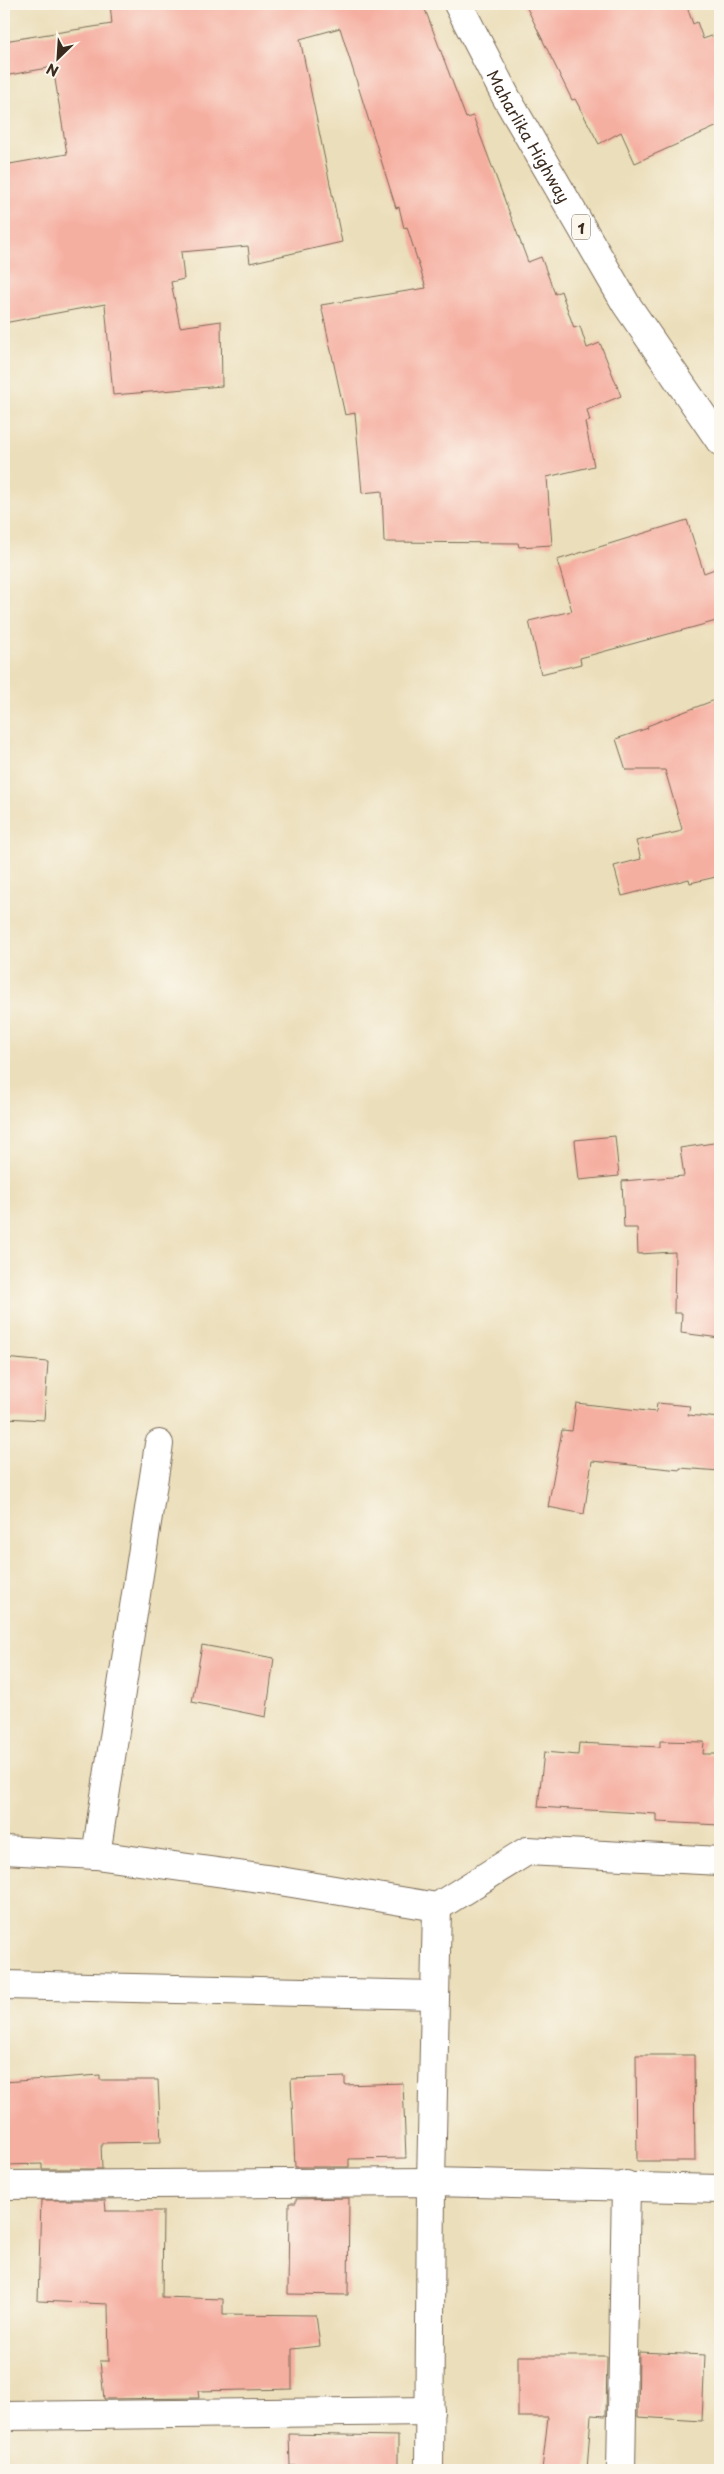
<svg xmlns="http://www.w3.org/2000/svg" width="724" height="2474" viewBox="0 0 724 2474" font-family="'Playpen Sans',sans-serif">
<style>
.building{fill:#f5afa1}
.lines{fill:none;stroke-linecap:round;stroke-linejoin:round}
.street-casing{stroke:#796955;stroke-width:30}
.highway-casing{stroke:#796955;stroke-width:30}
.street{stroke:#fff;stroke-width:28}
.highway{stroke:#fff;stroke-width:28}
.labels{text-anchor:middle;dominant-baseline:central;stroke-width:4.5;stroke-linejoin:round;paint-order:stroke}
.shield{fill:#fbf7ec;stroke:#75685c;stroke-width:1}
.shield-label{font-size:15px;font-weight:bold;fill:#3b2a1e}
.street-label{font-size:16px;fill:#3b2a1e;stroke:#fbf7ec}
</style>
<rect width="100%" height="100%" fill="#fbf7ec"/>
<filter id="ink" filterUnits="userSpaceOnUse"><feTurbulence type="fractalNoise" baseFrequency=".02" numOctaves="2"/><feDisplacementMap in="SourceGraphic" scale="10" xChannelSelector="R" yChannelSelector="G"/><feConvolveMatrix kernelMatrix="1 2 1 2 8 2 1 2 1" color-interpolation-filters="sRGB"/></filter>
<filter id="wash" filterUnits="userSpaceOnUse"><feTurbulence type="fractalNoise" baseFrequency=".0096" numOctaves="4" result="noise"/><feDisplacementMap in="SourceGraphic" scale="20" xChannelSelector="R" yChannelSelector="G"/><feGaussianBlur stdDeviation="1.12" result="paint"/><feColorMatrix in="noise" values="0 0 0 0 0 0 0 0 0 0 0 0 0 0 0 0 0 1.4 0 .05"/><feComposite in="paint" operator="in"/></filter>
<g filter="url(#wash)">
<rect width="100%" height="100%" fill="#ebdeba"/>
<g id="blocks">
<g class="building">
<path d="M110,4H423L466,118L473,116L528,262L541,257L555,294L561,291L574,328L580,326L587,348L600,343L621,396L587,410L590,421L585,422L594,466L547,477L552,545L519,547L518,543L384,542L382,491L362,493L355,413L345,415L321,305L426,288L407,227L404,228L399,207L396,208L340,28L300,39L342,242L250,263L248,246L181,252L184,279L171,282L180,327L221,321L222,386L113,395L105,304L4,323V165L67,154L53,67L4,76V41L112,24Z"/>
<path d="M525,4H686L693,24L697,22L703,39L720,33V125L635,163L621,132L599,144L575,99L572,100Z"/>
<path d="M687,520L704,573L720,567V620L580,658L581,664L541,674L529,621L572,611L557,560Z"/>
<path d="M720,698V876L690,883L689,879L622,896L614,866L641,859L636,841L678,832L682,829L665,770H626L616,739L648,728L647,726Z"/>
<path d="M615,1136L619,1176L579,1180L575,1140Z"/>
<path d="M720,1142V1338L681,1333L682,1313H674L675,1252L638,1254L637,1228H624L622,1181L684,1176L680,1148Z"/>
<path d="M4,1358L48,1362L44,1420L4,1418Z"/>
<path d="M576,1403L656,1412L657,1403L690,1406L688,1415L720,1418V1471L680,1468V1470L592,1461L584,1514L548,1507L562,1430L572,1431Z"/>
<path d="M202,1645L274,1658L266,1717L192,1702Z"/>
<path d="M660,1741L704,1742L703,1754H720V1825L657,1822V1814L538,1807L544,1752L578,1755L579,1743L660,1747Z"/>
<path d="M636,2055H694L695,2161H637Z"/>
<path d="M100,2075V2080H158L161,2142L101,2143L102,2169H42V2164L4,2165V2082Z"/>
<path d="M345,2077V2085L403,2083L406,2158L349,2159V2167H295L291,2079Z"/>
<path d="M349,2198L348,2295L288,2294L289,2203H296V2199Z"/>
<path d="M41,2200H105L106,2211H163L162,2297L223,2299V2314L316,2315L320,2346L292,2349V2389L198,2391L199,2398H195L104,2399L100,2361H109L108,2304L38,2301Z"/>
<path d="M639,2352L705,2355L702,2421L638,2417Z"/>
<path d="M518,2356H607L606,2416L591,2415L587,2470H542L548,2417H518Z"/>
<path d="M289,2434L398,2436V2470H326V2465L290,2466Z"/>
</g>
</g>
</g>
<g filter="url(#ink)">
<use href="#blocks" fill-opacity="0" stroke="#796955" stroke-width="1"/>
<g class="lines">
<g class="street-casing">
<g id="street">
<path d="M4,1850L96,1855L274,1880L437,1907L527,1851L720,1861"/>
<path d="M96,1855L159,1444"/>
<path d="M4,1985L435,1995"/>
<path d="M4,2185L431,2182L720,2189"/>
<path d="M4,2416L430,2411"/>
<path d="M429,2470L431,2182L437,1907"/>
<path d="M621,2470L626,2185"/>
</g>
</g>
<g class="highway-casing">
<g id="highway">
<path id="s1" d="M458,4L506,97L626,304L720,441"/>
</g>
</g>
<use href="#street" class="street"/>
<use href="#highway" class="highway"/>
</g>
</g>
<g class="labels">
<rect class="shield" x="572" y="214.5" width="18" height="25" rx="4"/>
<g class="shield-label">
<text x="581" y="227">1</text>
</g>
<g class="street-label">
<text stroke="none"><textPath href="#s1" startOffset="150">Maharlika Highway</textPath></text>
</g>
</g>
<rect width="724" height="2474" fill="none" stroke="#fbf7ec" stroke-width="20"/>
<g transform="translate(58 58) rotate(205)" stroke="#fbf7ec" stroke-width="4" paint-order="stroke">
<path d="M0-4L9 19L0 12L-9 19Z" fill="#3b2a1e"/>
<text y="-8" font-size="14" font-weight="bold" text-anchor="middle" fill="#3b2a1e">N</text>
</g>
</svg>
